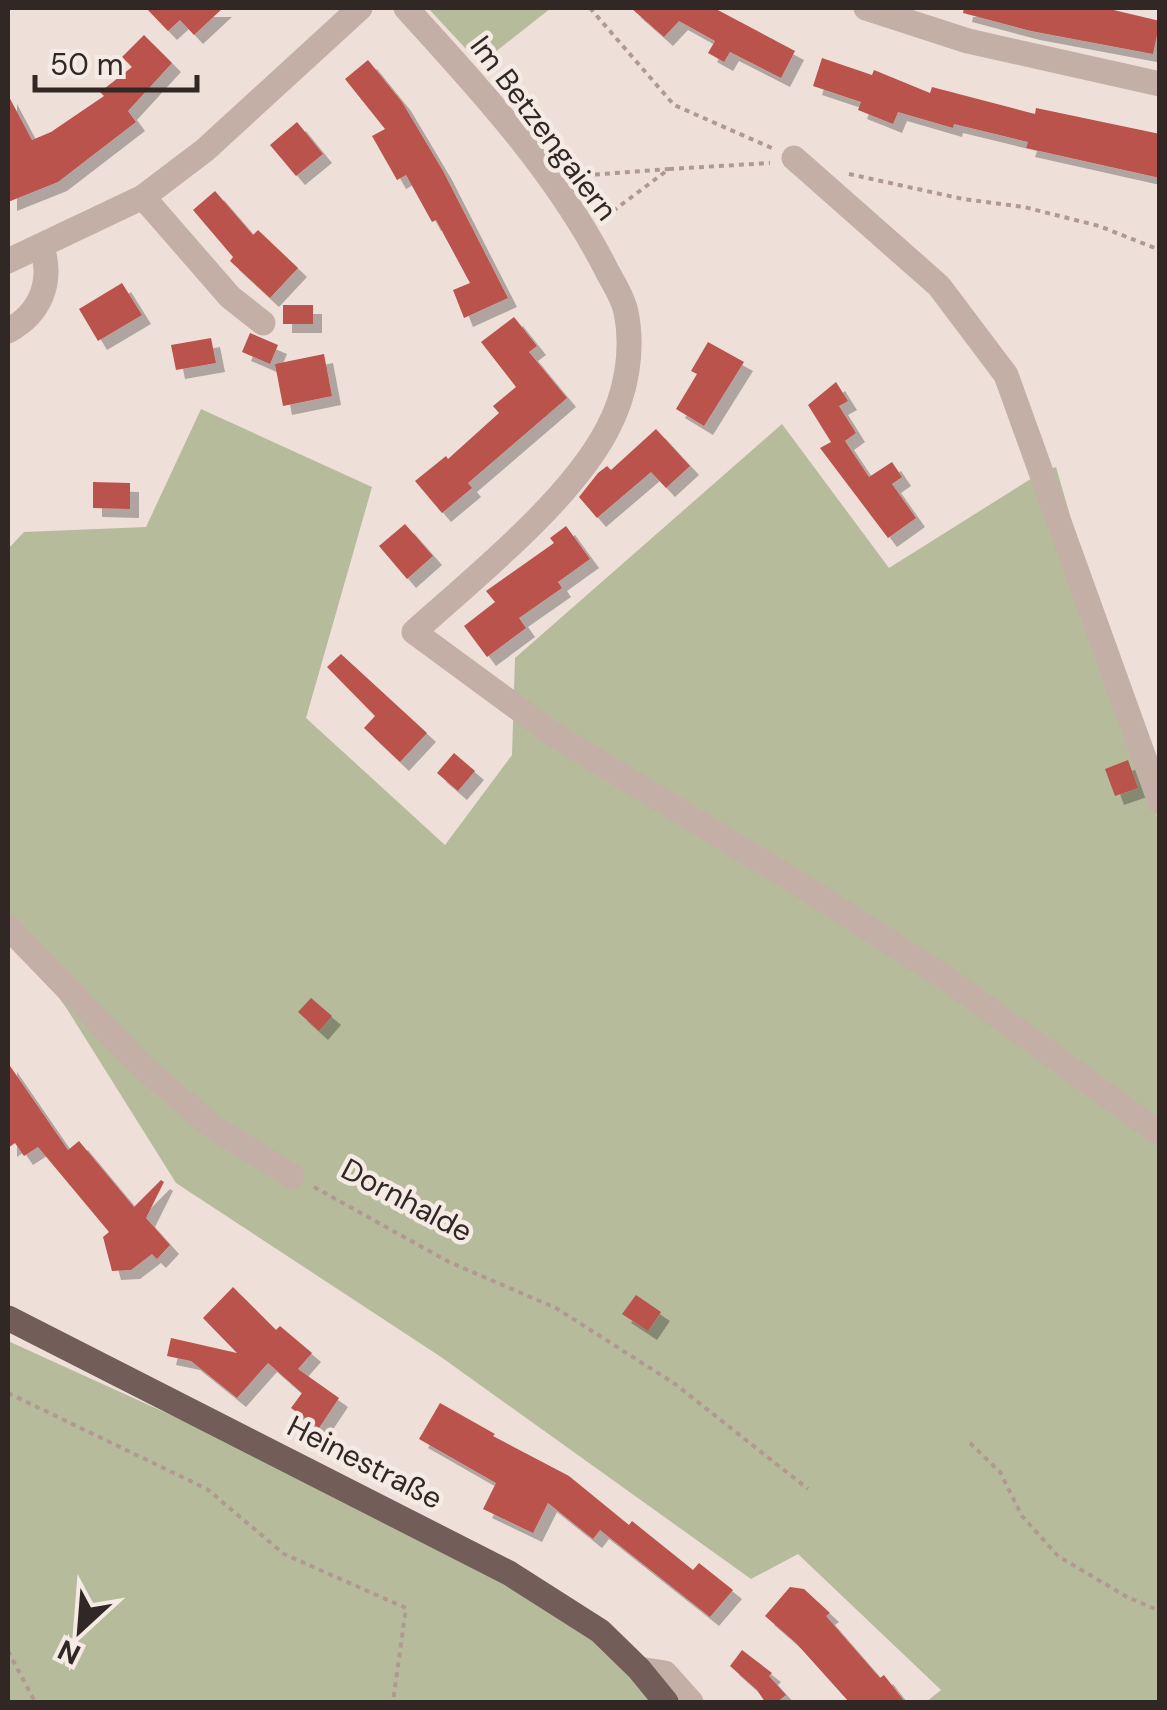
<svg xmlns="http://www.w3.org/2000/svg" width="1167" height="1710" viewBox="0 0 1167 1710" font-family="'DM Sans',sans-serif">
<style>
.green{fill:#b6bb9b}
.building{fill:#b9534c;filter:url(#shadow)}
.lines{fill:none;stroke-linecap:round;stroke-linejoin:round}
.path{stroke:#b09991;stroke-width:4;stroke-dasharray:5 5;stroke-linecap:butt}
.minor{stroke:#c4afa6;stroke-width:25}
.major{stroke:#725d59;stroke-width:25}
.labels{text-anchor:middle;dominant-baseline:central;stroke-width:9;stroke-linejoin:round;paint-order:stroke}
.street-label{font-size:30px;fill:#312826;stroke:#f6ebe4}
</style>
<defs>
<filter id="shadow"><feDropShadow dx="9" dy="9" stdDeviation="0" flood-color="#0004"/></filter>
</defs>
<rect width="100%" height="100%" fill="#eee0d9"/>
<g class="green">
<path d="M428,8H551L480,64Z"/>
<path d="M201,409L372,487L306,718L445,845L512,755L515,658L782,424L889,568L1037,475L1056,467L1159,823V1702H926L941,1690L798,1554L751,1579L441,1357L176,1183L67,1009L8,927V549L24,532L146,527Z"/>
<path d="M8,1341L472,1552L551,1598L666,1702H8Z"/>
</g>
<g class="building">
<path d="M146,8H223L194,35L180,20L168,31Z"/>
<path d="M631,8H714L795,51L781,78L730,52L724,62L708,53L715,41L679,21L664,37Z"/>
<path d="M964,8H1105L1160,21L1153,54L1031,31L963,13Z"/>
<path d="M144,35L172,63L128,111L136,122L58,182L8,202V95L32,140L51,132L104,96L100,92L132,67L122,57Z"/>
<path d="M822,58L872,75L874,70L930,93L932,87L1035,114L1036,108L1160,134V178L1026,148L1028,142L954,124L953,128L898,112L893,124L858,110L861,102L813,86Z"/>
<path d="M368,60L402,102L443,171L508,298L464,318L453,290L470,283L436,220L432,222L406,175L397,180L372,136L385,129L345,79Z"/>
<path d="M297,122L323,154L296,176L270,145Z"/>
<path d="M215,191L253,235L258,230L298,268L270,298L230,261L233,257L193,210Z"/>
<path d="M122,283L142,315L98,341L79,309Z"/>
<rect x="283" y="305" width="30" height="19"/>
<path d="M514,317L537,346L529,352L567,398L468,483L472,488L442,513L415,481L446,456L448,459L499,413L493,406L516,387L481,342Z"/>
<path d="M250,333L278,345L270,364L242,352Z"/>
<path d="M211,338L216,363L176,370L171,345Z"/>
<path d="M708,342L744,362L704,426L676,409L697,374L691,371Z"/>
<path d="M324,354L332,396L283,406L275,364Z"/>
<path d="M836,382L848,401L839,406L856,433L845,441L869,477L892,462L902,477L892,484L916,518L888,538L820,448L831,442L808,405Z"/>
<path d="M656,429L690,466L666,488L651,472L597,518L579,497L598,473L607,466L611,470Z"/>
<path d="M93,482L130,483V509L93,508Z"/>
<path d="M405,524L433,556L407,579L379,546Z"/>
<path d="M566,526L590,559L558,582L562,588L519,618L526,628L487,657L464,626L495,602L486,591L554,543L550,538Z"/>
<path d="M341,654L427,733L400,762L364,728L375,716L327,667Z"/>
<path d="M454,753L475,771L458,791L437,773Z"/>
<path d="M1128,760L1138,788L1115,796L1105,769Z"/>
<path d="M311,998L332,1016L319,1031L298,1012Z"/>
<path d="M8,1063L68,1150L79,1141L134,1207L161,1180L164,1182L146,1218L170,1245L157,1259L152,1254L131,1270L112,1271L103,1237L109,1232L38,1147L24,1156L15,1143L8,1148Z"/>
<path d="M233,1287L276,1330L280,1326L312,1353L298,1369L339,1398L319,1428L291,1408L302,1393L268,1363L237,1398L191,1361L167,1356L171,1338L237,1353L203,1318Z"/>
<path d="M636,1295L661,1312L648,1331L622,1314Z"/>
<path d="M440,1403L495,1434L493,1436L569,1476L629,1525L632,1521L693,1570L699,1563L733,1590L710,1617L600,1530L593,1539L548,1503L533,1533L483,1509L496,1483L419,1439Z"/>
<path d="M790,1587L804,1589L830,1613L826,1616L880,1678L884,1675L905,1702H849L796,1643L765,1616Z"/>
<path d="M742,1650L772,1673L769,1676L786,1695L777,1702H765L757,1690L730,1666Z"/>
</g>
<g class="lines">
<g class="path">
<path d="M590,8L674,105L774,149"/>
<path d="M849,174L963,199L1024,207L1099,226L1160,250"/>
<path d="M575,176L669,169"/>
<path d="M605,217L669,169L770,163"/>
<path d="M314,1187L449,1262L556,1308L675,1384L808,1489"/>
<path d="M8,1393L207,1489L284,1554L406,1608L393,1702"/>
<path d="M970,1443L1000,1472L1022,1516L1058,1556L1127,1597L1160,1611"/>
<path d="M8,1651L35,1702"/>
</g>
<g class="minor">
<path d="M406,8C478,87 554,169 604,265C611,280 623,296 626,312C634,351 626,395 607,430C569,502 475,577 414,632L553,734L809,890L950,981L1160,1134"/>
<path d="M866,8L968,41L1160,84"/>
<path d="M794,158L939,286L1006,375L1160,802"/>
<path d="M143,197L230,297L263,323"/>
<path d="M8,261L143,197L205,150L360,8"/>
<path d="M8,331C41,313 53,282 42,247"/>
<path d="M8,927L142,1066L213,1127L292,1176"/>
<path d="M639,1669L665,1673L691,1702"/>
</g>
<path class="major" d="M8,1318L509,1573L600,1631L639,1669L666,1702"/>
</g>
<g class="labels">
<g class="street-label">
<text transform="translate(544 128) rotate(53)">Im Betzengaiern</text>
<text transform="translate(407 1200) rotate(28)">Dornhalde</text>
<text transform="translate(365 1462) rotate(27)">Heinestraße</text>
</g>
</g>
<rect width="1167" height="1710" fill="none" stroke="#312826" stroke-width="20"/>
<g transform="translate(80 1630) rotate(206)" stroke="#f6ebe4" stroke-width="8" paint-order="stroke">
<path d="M0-8L18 38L0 25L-18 38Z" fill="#312826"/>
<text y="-15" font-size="28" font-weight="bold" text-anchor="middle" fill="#312826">N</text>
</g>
<path d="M35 75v15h162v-15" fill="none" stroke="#312826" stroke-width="5"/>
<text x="50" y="75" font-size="30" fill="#312826" stroke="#f6ebe4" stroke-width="8" paint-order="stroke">50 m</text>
</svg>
